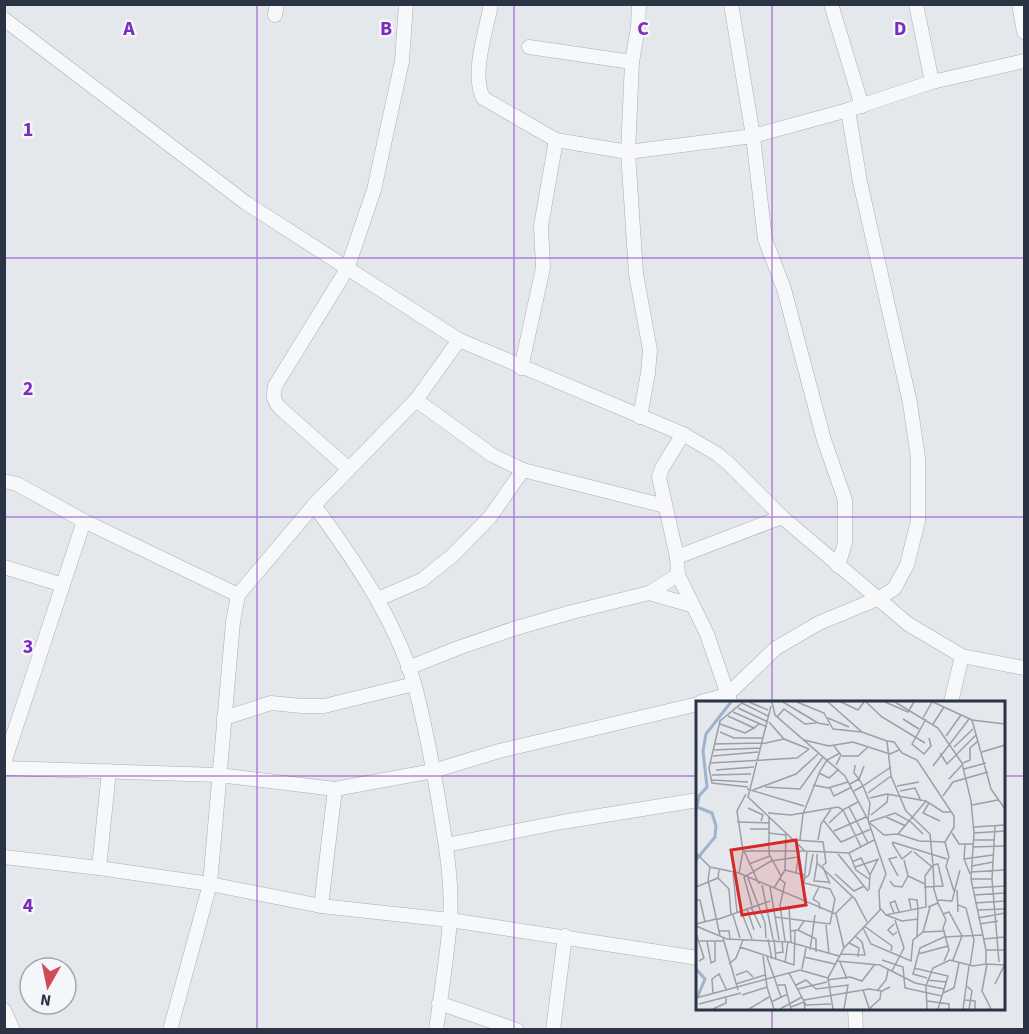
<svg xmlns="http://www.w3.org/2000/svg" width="1029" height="1034" viewBox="0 0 1029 1034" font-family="'Source Sans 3',sans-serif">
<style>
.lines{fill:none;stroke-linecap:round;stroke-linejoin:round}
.minor-casing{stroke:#a9aeb7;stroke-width:15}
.minor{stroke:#f7f8fa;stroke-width:14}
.grid{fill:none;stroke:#7b2cbf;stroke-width:1.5;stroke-opacity:0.55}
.inset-river{fill:none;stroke:#9fb4cc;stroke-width:3}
.inset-road{fill:none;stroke:#9a9fa9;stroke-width:1.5}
.view{fill:#d62828;fill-opacity:0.15;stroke:#d62828;stroke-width:3}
.inset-edge{fill:none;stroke:#2b3445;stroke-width:3}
.grid-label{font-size:20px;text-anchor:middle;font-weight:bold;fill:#7b2cbf;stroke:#f4f6f9;stroke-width:5;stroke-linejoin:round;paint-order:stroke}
</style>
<rect width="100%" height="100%" fill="#e4e7ec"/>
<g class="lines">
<g class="minor-casing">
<g id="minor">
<path d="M491,4C486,32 471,73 483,98L556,140L628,152L753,136L848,110L932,82L1024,61"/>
<path d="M639,4L638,27L632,62L628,152L636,274L650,350L648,373L640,417"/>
<path d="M731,4L753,136L765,239L784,289L824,440L845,500V543L838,566"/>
<path d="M831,4L862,106"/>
<path d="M916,4L932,82"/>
<path d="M1019,4L1024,32"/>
<path d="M275,15L277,4"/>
<path d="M4,19L246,203L459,340L683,434L717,454L728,463L782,517L908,624L962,656L1024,668"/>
<path d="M529,47L632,62"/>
<path d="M521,368L543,268L541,226L556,140"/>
<path d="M416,400L492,455L523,470L665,506"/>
<path d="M683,434L662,468L659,477L677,557L678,575L707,634L730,701"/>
<path d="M349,469L280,408C273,400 273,396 275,386L347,269L374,190L402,61L406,4"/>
<path d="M4,481L17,484L84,521L238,595"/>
<path d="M314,505C354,560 394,617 414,683C425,722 432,763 439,803C445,841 453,882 450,921C447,957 441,994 436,1030"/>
<path d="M677,557L782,517"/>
<path d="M4,567L63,585"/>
<path d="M649,593L691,605"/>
<path d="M378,599L422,580L453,555L490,517L523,470"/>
<path d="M408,668L458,648L513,629L572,612L649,593L678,575"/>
<path d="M701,702L727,695L776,648L819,623L877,599L894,589L907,565L918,521V458L910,403L860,182L848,110"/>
<path d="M951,702L962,656"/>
<path d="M224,718L271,703L302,706H324L414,684"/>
<path d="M4,763L84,521"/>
<path d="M4,768L218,775L335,789L433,771L499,751L698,704"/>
<path d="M446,845L562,822L698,800"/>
<path d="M4,857L99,868L210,884L321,906L450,920L698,958"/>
<path d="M99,868L109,771"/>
<path d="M321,906L335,789"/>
<path d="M439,1003L517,1030"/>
<path d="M855,1008L856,1030"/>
<path d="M4,1010L13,1030"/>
<path d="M170,1030L210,884L233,622L238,595L314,505L416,400L459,340"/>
<path d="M553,1030L565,936"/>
</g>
</g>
<use href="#minor" class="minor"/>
</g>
<path class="grid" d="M257,4V1030M514,4V1030M772,4V702M4,258H1024M4,517H1024M4,776H698M1004,776H1024M772,1008V1030"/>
<g transform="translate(696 701)">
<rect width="309" height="309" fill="#e4e7ec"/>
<path class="inset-river" d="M0,159L19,136L20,125L16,112L1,106L3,95L11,86L7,50L10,33L35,1M0,268L9,278L1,297"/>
<path class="inset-road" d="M47,1L24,20L13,67L16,82L52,86M53,1L72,9M76,1L79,14L149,75L172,119L190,173L183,190L184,209L148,247L132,277L137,308M87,1L122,22L133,24M101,1L128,12L137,28L166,31M132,1L166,31L191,40L195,75L210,110L234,133L237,164L229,175L230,206L190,214L184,207M145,1L162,9L168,1M170,1L186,16L229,42M189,1L212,11L218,1M199,1L242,27L266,62L275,100L278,132L275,178L290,249V263L309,264M237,1L276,19L309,23M46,2L72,15M75,5L52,96L109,150L153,152L178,139M42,7L72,21M37,11L71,26M32,15L58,27L63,23M81,16L88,8L109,23L120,22M132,17L153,26M227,17L236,1M207,18L223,28M230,18L216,43L228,53L235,45L233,37M276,19L295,88L309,108M73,21L88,38L113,48M24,23L49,32L58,27M237,23L248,6M24,31L38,37H67M250,35L265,14M108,39L133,45L157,41L194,53L203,49M191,40L198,41L206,52L221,59L258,115V126L249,141L253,156L250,165L258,190M18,43L66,42M65,43L88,38M138,45L145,54L140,64M258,46L277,28M17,49L64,47M286,51L309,44M244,52L251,63L280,34M17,55L62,51M146,55H162L172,46M14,62L101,57L113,48M267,62L274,59V47L282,40M237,65L273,18M268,68L290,62M20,69L58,66M123,72L133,77L143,68M16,74L55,73M253,78L266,64M15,79L52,81M154,83L163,78L158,72L159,64M117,84L132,87L152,81M201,85L223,81M69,86L104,88L127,56M134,87L138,95L156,86M51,88L108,105M57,89L100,73L122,53M158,90L167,85L163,78L168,65M204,90L219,87L225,100M172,92L195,75M247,95L257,81L292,71M174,97L191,93L230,100L247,111H254M233,102L227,112L244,120M276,104L302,99M153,106L172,142M52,107L67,114L65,120M72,112L95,114L142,106L147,109L162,101M107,113L124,70L131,59L144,52M175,114L191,101L192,94M73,115V153L85,175M190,116L210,125M172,119L174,102L167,85L195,66M128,120L145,141L175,128M41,121L74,122M173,121L199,112L215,121L227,133M133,122L147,109L165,146M174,122L188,134L202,133L223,140L249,141M299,125L296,178L303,261M278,126L309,124M54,128H73M138,130L170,116M72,132L90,134M256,132L263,143H277M278,132L309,130M202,133L230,100M99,139L127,141L130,162L126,165M104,139L107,113M122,139L125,123L135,108M278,139H298M196,141L251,158M196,142L206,158L216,150M269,143L268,158L274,173M277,146L309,145M47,150H108M48,150L63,183M218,151L235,165M0,152L14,166L43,172L140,213L148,247M153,152L160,169L173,178M121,153V162L159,198L171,221M142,153L172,190M201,156L193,158L202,175M268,158L297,154M208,159L212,175L229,183M156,161L165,157L174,174M121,162L118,180L133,181M53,163L74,155M276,165L297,161M14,166L12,179L24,235M127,166L134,183M159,166L183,158M23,169L22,177L33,188L35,214M89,169L108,174M275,171L308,169M37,172L41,211M43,172L47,150L41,110L50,93M100,172L103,150M139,173L158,190L168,185M52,177L69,222L70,237M84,178L89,182L84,204L89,240M108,178L113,174L117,153M275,178H296M194,180L198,185L206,186L212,175M66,184L77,238M0,186L22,177M74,186L83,239M123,186L117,198L123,202L124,208M228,186L247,185L242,163L237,164L238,185M78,187L89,169L90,132M276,187L309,185M173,189L174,174L182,158M261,189L262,211M278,194L309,192M0,199H4L9,221M241,199L256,200L264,169M242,202L250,219L247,227L253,249L248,260M279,202L309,200M262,204L270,207L278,239L274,265M56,205L48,176L75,160L102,156M93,205L95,241M55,206L65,227M232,206L242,202L237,185M51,208L58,229M215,208L213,198L221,199L222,208M281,209L309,208M45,210L56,238M198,212L194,202L199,200L203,211M139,213L156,196M247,213L253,211L266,235L257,259M37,214L44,237M190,214L206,220L222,218M79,216L134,223L139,198L134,188L108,182L111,150M282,217L309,212M20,219L74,200M0,223L20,218M198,223L192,229L197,234L201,231M284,223L302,220M130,224L133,253M0,225L31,238L93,241L143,255M168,225L196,245L195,250M167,227L175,243L215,260L217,239L227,231L234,206M102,229L120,238V251M22,230H33L34,238M94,230L102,229L108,220M227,231L249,230M0,232L8,257L3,260M221,235L222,208M27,237L42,289M72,238L76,258M78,238L80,259M288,238L309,236M3,240H27M11,240L15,262L19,260V241M153,242L163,247L162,256M44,246L98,264L99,230M114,249L119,214M290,249H309M80,252L87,251L86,240M145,253L169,254L166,241L159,235M222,253L252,245M71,256L85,296M108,256L139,263M186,259L207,266L209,287L246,295M140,260L184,264L219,282L248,288M144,261L151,278M89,262L92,240M33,263L40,257L47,239M291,263L286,290L295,308M218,267L252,275L242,308M106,268L110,247M196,270L208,247L199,219M93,272L110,304L135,303M40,274L51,270L57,276M231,277L217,273L224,247L248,236L287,234M131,279L154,276L166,280L179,263M231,279L250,281M40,283L69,274M299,283L309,263M82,284H89L95,308M100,284L110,279L120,288L152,284L148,308M271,285L276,290L273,308M71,286L78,308M102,288L131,281M167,289L173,307M181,290L190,279L192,269M17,292L16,278L23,273L31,290M247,292L258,287L263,262M46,294L71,286L67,255M0,297L104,269L132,277M108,299L173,288L186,290L194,286M269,299L279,300V308M231,300L253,303V308M75,301L92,293M3,303L45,292M95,306L108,301L109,308M17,308L30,302V297M53,308L73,296M84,308L106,296M173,308L184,298L185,290M231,308L230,285L237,267L254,259L277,265L290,263M267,308L273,265"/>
<path class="view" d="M100,139L110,204L46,214L35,149Z"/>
<rect width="309" height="309" class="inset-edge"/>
</g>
<g class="grid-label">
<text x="129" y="35">A</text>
<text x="386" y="35">B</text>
<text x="643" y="35">C</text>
<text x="900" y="35">D</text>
<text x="28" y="136">1</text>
<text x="28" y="395">2</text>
<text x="28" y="653">3</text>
<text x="28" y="912">4</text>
</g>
<rect width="1029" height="1034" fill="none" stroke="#2b3445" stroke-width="12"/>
<g transform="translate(48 986) rotate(189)"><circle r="28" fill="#f4f6f9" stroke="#a4a8b1" stroke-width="1.5"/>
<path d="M0-4.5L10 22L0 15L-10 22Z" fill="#d1495b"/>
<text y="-9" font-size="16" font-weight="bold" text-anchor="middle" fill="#2b3445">N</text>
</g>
</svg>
